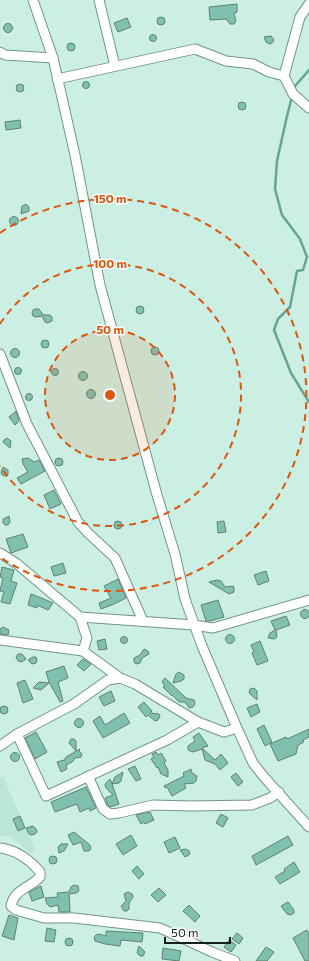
<svg xmlns="http://www.w3.org/2000/svg" width="309" height="961" viewBox="0 0 309 961" font-family="Commissioner,sans-serif">
<style>
.built{fill:#bae5d8}
.lines{fill:none;stroke-linecap:round;stroke-linejoin:round}
.stream{stroke:#66a594;stroke-width:2.5}
.building{fill:#80c0ae;stroke:#618077}
.minor-casing{stroke:#73948a;stroke-width:11}
.minor{stroke:#fff;stroke-width:9}
.ring{fill:none;stroke:#dd560d;stroke-width:2;stroke-dasharray:7 5}
.centre{fill:#dd560d;stroke:#fff;stroke-width:2}
.ring-label{font-size:12px;text-anchor:middle;font-weight:bold;fill:#dd560d;stroke:#fff;stroke-width:3;stroke-linejoin:round;paint-order:stroke}
</style>
<rect width="100%" height="100%" fill="#ccefe4"/>
<path class="built" d="M3,777L35,850L31,853L10,836H0V778Z"/>
<g class="lines">
<g class="stream">
<path d="M294,90L295,86L309,70"/>
<path d="M292,97L287,116L277,161L275,189L282,215L300,239L307,257L303,270L297,271L290,307L278,319L274,330L291,373L309,402"/>
</g>
</g>
<g class="building">
<path d="M237,4V12L234,13L236,21L234,24H230L226,19L210,20L209,7Z"/>
<circle cx="161" cy="21" r="4"/>
<path d="M127,18L131,27L118,32L114,23Z"/>
<circle cx="8" cy="28" r="4.5"/>
<circle cx="153" cy="38" r="3.5"/>
<path d="M271,36L274,40L272,43L269,44L266,42L264,37Z"/>
<circle cx="71" cy="47" r="4"/>
<circle cx="86" cy="85" r="3.5"/>
<circle cx="20" cy="88" r="4"/>
<circle cx="242" cy="106" r="4"/>
<path d="M20,120L21,128L6,130L5,122Z"/>
<path d="M26,204L29,207V211L21,214L22,206Z"/>
<circle cx="14" cy="221" r="4.5"/>
<circle cx="140" cy="310" r="4"/>
<path d="M34,309H39L43,315H50L52,317V321L47,323L45,322L42,316L36,317L33,316L32,312Z"/>
<circle cx="45" cy="344" r="4"/>
<circle cx="155" cy="351" r="4"/>
<circle cx="15" cy="353" r="4.5"/>
<circle cx="18" cy="371" r="3.5"/>
<circle cx="55" cy="372" r="3.5"/>
<circle cx="83" cy="376" r="4.5"/>
<circle cx="91" cy="394" r="4.5"/>
<circle cx="29" cy="397" r="3.5"/>
<path d="M16,411L19,421L15,425L9,417Z"/>
<path d="M7,438L11,441L10,448L3,442L4,440Z"/>
<path d="M28,458L34,462L39,460L45,471L21,484L17,478L28,472L23,464L22,459Z"/>
<circle cx="59" cy="462" r="4"/>
<path d="M3,467L8,470V475L5,476L2,475L1,472Z"/>
<path d="M54,490L61,504L50,509L44,495Z"/>
<path d="M9,516L10,522L8,525H5L3,523V519Z"/>
<circle cx="118" cy="525" r="4"/>
<path d="M224,521L226,532L218,533L217,522Z"/>
<path d="M23,534L28,547L11,553L6,539Z"/>
<path d="M63,563L66,573L54,576L51,567Z"/>
<path d="M2,567L14,570L11,581L17,583L10,604L1,602L4,592L0,591L3,578L0,577Z"/>
<path d="M266,571L269,581L258,585L254,575Z"/>
<path d="M118,579L126,598L114,604L101,609L99,603L111,598L104,586Z"/>
<path d="M217,580L221,581L225,587L233,586L234,588V592L229,594L209,582Z"/>
<path d="M31,594L39,597L53,603L48,610L37,605V608L28,605Z"/>
<path d="M218,600L224,617L210,621H206L201,605Z"/>
<circle cx="305" cy="614" r="4.5"/>
<path d="M286,616L290,625L276,630L277,636L275,639L268,638L270,633L275,630L271,621Z"/>
<path d="M3,627L9,630L8,635L0,634V629Z"/>
<circle cx="230" cy="639" r="4.5"/>
<circle cx="124" cy="640" r="3.5"/>
<path d="M105,639L107,649L99,650L97,641Z"/>
<path d="M260,641L268,661L257,665L252,653L254,652L251,645Z"/>
<path d="M144,649L148,651L149,654L142,658L140,663L136,664L134,662V658L140,655Z"/>
<path d="M18,654H22L26,659L22,662L18,661L16,657Z"/>
<path d="M33,657H36L37,661L36,663L32,664L28,660Z"/>
<path d="M83,659L91,664L84,671L77,665Z"/>
<path d="M64,666L68,678L58,682L63,701L60,702L49,682L46,672Z"/>
<path d="M179,672L184,675V679L181,681L173,683L176,674Z"/>
<path d="M165,678L186,698L194,700L195,704L193,707L189,708L185,702H179L172,695V696L163,687L165,686L162,682Z"/>
<path d="M25,680L33,699L23,703L17,683Z"/>
<path d="M39,682L49,683L41,690L33,688Z"/>
<path d="M254,688L257,691V700L249,693L250,689Z"/>
<path d="M111,691L115,701L104,706L99,697Z"/>
<path d="M144,702L152,711L150,713L159,714L160,716L158,720L155,721L148,715L146,717L138,707Z"/>
<path d="M257,704L260,712L251,717L247,708Z"/>
<circle cx="4" cy="710" r="4"/>
<path d="M124,713L130,723L103,738L93,721L100,716L105,725Z"/>
<circle cx="79" cy="723" r="4.5"/>
<path d="M264,725L272,742L265,746L257,729Z"/>
<path d="M309,729V737L303,740L304,742L298,745L296,754L278,761L270,744L286,737L287,739Z"/>
<path d="M36,732L47,752L35,759L25,738Z"/>
<path d="M199,733L208,746L202,748L215,760L221,754L228,763L220,770L215,764L205,760L202,749L193,752L188,750V746L195,741L193,737Z"/>
<path d="M71,739H74L76,741V751L69,743Z"/>
<path d="M80,749L79,751L82,754L81,757L75,758L72,762L66,765L67,769L61,772L57,762L64,760V761L66,757Z"/>
<path d="M156,752L158,755L161,753L166,761L164,763L168,770V777L161,774L158,767L157,768L151,759L154,757L152,754Z"/>
<circle cx="15" cy="757" r="4.5"/>
<path d="M135,766L141,779L136,781L128,769Z"/>
<path d="M191,769L192,773L197,776L196,781L194,783L184,784L186,788L172,796L167,787L165,788L164,786L184,776L183,773Z"/>
<path d="M123,772L121,781L119,783L112,784L119,804L110,807L108,805L105,798L113,795L106,788L105,784L110,779L112,784L115,777Z"/>
<path d="M236,773L243,782L238,786L231,777Z"/>
<path d="M86,787L96,808L90,811L89,808L80,812L77,804L55,812L51,802Z"/>
<path d="M150,812L154,820L145,824L144,822L141,824L136,815Z"/>
<path d="M221,814L228,818L223,827L216,823Z"/>
<path d="M20,816L25,828L18,831L13,819Z"/>
<path d="M33,826L36,829L37,832L35,834L32,835L29,834L26,828Z"/>
<path d="M74,832L90,845L91,849L89,851H84L81,842L73,845L68,835Z"/>
<path d="M131,835L137,846L123,855L116,844Z"/>
<path d="M288,836L293,845L256,865L252,856Z"/>
<path d="M175,837L180,848L169,853L164,842Z"/>
<path d="M61,844H68L64,851L59,853L58,847Z"/>
<path d="M186,849L189,851L190,854L187,856L185,857L180,850Z"/>
<circle cx="53" cy="860" r="4"/>
<path d="M294,862L300,872L280,884L275,877L285,871L284,869Z"/>
<path d="M137,866L144,874L139,879L132,871Z"/>
<path d="M74,885L78,886L79,891L76,893L69,894L70,912H59L58,905L50,907L47,904L45,898L58,897L57,893L69,892L71,887Z"/>
<path d="M41,886L44,897L32,901L29,892Z"/>
<path d="M159,888L166,895L158,902L151,895Z"/>
<path d="M128,892L132,894L133,897L129,903V909L127,911H124L121,906L126,901L124,894Z"/>
<path d="M288,902L294,910V913L291,915L287,914L281,906Z"/>
<path d="M189,905L200,916L195,922L183,911Z"/>
<path d="M9,915L18,918L14,940L2,936Z"/>
<path d="M47,928L56,930L54,942L45,941Z"/>
<path d="M307,930L309,934V961H305L293,938Z"/>
<path d="M106,931L143,933L142,942L121,940L120,946L105,944L95,941L94,937L96,935L99,934L106,936Z"/>
<path d="M237,933L243,938L239,944L232,939Z"/>
<circle cx="69" cy="942" r="4"/>
<path d="M229,940L236,945L231,952L224,947Z"/>
<path d="M139,946L145,952L143,956H140L137,953Z"/>
<path d="M266,947L274,952L267,961H256Z"/>
<path d="M163,948L181,951L179,961L162,959Z"/>
</g>
<g class="lines">
<g class="minor-casing">
<g id="minor">
<path d="M33,0L53,58L75,155L100,285L157,495L175,554L185,599L202,646L237,728L253,763L264,777L309,827"/>
<path d="M99,0L115,66"/>
<path d="M0,52L5,55L53,58"/>
<path d="M284,76L300,17L309,4"/>
<path d="M57,79L195,49L226,61L253,64L269,72L284,76L293,94L309,108"/>
<path d="M0,354L27,424L78,522L88,533L115,558L143,621"/>
<path d="M0,553L16,563L80,617L194,625L213,628L309,600"/>
<path d="M80,617L87,638L83,651L120,678"/>
<path d="M0,640L83,651"/>
<path d="M17,734L46,796L167,740L198,722"/>
<path d="M0,746L17,734L74,704L108,680L120,678L135,684L198,722L224,732L237,728"/>
<path d="M88,776L103,809L110,814L119,813L153,805L191,806L252,805L270,798L279,792"/>
<path d="M0,848C16,850 29,859 40,872V877C30,888 14,889 11,906L16,910L44,918H74L160,928L212,952L235,961"/>
</g>
</g>
<use href="#minor" class="minor"/>
</g>
<circle cx="110" cy="395" r="65" fill="#dd560d" fill-opacity=".12"/>
<g class="ring">
<circle cx="110" cy="395" r="65"/>
<path d="M0 324A131 131 0 1 1 0 466"/>
<path d="M0 233A196 196 0 1 1 0 557"/>
</g>
<circle cx="110" cy="395" r="6" class="centre"/>
<g class="ring-label">
<text x="110" y="203">150 m</text>
<text x="110" y="268">100 m</text>
<text x="110" y="334">50 m</text>
</g>
<path d="M165 937v6h65v-6" fill="none" stroke="#121f1b" stroke-width="2"/>
<text x="171" y="937" font-size="12" fill="#121f1b" stroke="#ffffff" stroke-width="3" paint-order="stroke">50 m</text>
</svg>
